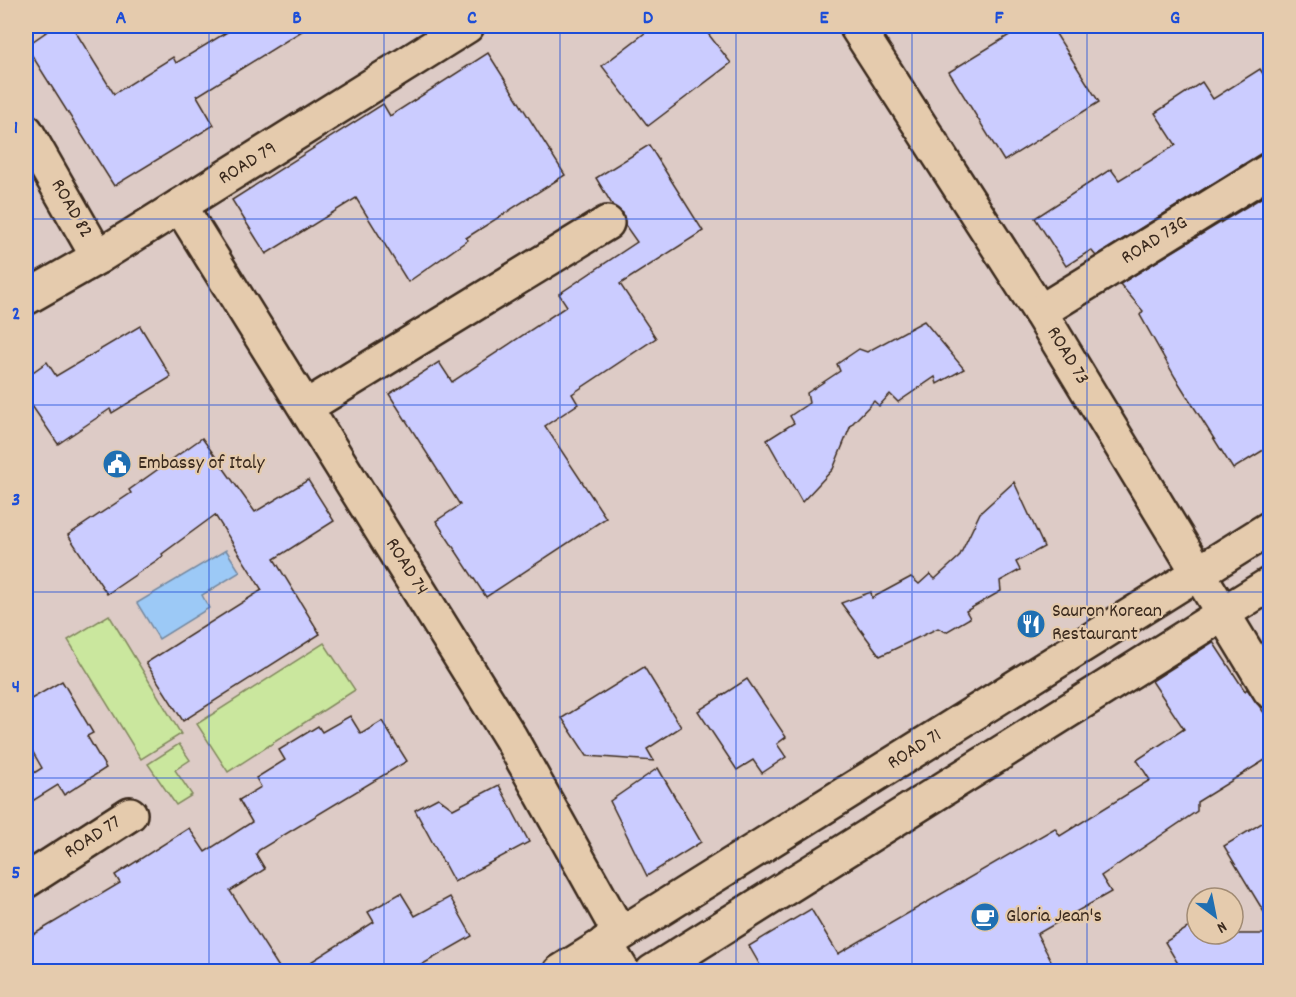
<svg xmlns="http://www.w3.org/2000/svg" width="1296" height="997" viewBox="0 0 1296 997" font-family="Dekko,sans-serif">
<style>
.green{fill:#cae79e;stroke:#82885e;stroke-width:1.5}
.water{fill:#9cc9f6;stroke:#7589a0;stroke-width:1.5}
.building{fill:#cbccff;stroke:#3b2a1e;stroke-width:1.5}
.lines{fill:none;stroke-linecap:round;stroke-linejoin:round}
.minor-casing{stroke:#3b2a1e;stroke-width:38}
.minor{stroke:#e5cbad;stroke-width:33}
.grid{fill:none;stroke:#1d4ed8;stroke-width:1.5;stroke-opacity:0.55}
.labels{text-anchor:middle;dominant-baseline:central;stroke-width:4.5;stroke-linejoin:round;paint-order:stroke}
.street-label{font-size:20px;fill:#3b2a1e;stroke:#e5cbad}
.poi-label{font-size:20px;fill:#3b2a1e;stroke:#e5cbad;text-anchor:start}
.neatline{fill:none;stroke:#1d4ed8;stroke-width:2}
.grid-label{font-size:20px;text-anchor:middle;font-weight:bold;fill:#1d4ed8}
</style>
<rect width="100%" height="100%" fill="#ddcbc6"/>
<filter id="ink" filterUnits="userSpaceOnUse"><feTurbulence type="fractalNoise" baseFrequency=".0167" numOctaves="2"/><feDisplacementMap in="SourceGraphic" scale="12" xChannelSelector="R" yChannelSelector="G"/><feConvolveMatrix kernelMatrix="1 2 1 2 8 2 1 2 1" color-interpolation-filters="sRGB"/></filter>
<g filter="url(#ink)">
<g class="green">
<path d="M109,615L181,734L141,759L68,640Z"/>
<path d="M324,643L355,690L228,772L197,724Z"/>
<path d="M179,744L190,760L175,770L192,795L176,805L148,764Z"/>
</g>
<path class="water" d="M226,550L240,572L202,595L209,608L159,639L137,603Z"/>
<g class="building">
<path d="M55,26H72L114,94L173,57L176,63L237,26H310L197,96L214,125L114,186L26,46Z"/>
<path d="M654,26H702L731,63L648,126L602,66Z"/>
<path d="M1024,26H1051L1099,102L1004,161L949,72Z"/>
<path d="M488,53L565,175L466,238L468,240L408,282L356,198L266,254L232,200L383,104L390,116Z"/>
<path d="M1260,69L1270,85V151L1260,154L1096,256L1091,250L1066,266L1035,218L1111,169L1119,180L1176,145L1155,113L1202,82L1213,99Z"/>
<path d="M649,145L703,231L620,284L656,338L572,394L578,404L545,426L606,518L486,597L436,521L460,505L389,394L439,362L452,382L567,306L559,294L637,242L625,225L623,213L613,206L596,178Z"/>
<path d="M1269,193L1270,446L1233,469L1175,377L1140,315L1143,311L1120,284Z"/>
<path d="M924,321L964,369L937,384L935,377L898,402L890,394L879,406L874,401L851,425L833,469L802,502L767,440L794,423L790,416L809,403L807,393L840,371L837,364L859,349L867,352Z"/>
<path d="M140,326L171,377L112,413L110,409L58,444L26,397V377L47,362L56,376Z"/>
<path d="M202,438L255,512L308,480L334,521L274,559L320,634L183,721L146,663L262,590L215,515L162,554L163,556L107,594L68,535L131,493L129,490Z"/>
<path d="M1014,482L1044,547L1016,562L1020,570L1000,581L1001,591L966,611L970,618L946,632L938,628L880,656L841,603L871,592L872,598L911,577L919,584L930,574L935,579L959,557L980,513Z"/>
<path d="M1213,642L1245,691L1247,689L1270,721V757L1197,802V811L1101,876L1111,892L1037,934L1057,972H764L749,946L811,909L838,954L1055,828L1060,836L1150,780L1137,760L1184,729L1152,681Z"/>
<path d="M644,667L681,727L647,749L654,761L587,756L562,718Z"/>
<path d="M747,679L786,737L777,744L786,757L762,773L753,760L737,770L698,711Z"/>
<path d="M62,681L93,733L87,736L106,768L64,795L58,785L26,805V778L42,768L26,740V702Z"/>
<path d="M350,716L361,734L382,721L407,761L259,850L256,854L265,869L230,891L282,972H26V939L120,883L115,875L189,828L205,852L252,822L239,800L261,787L256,778L285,760L279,750L318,726L322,732Z"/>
<path d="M658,768L701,842L647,876L610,801Z"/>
<path d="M499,785L529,842L454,882L415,810L438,798L453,809Z"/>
<path d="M1270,818V922L1224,846Z"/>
<path d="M401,893L415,916L450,897L472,936L409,972H295L374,922L368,912Z"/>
<path d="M1197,922V934H1270V972H1183L1165,942Z"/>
</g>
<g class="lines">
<g class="minor-casing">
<g id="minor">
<path d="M856,26L1040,312L1270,691"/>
<path d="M26,131L98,257"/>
<path d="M180,206L510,737L620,934"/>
<path d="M26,298L98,257L467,26"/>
<path d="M1040,312L1270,170"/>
<path d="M306,407L607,223"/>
<path d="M26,881L130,814"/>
<path d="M605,943L623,972"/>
<path d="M560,972L1270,528"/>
<path d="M652,972L1270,584"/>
</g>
</g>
<use href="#minor" class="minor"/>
</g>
</g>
<path class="grid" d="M209,26V972M384,26V972M560,26V972M736,26V972M912,26V972M1087,26V972M26,219H1270M26,405H1270M26,592H1270M26,778H1270"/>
<defs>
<g id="civic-disc" transform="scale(1.5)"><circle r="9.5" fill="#1f6fb2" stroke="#e5cbad"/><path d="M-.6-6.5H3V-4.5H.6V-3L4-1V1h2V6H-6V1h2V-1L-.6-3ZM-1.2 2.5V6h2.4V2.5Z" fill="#fff"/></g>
<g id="restaurant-disc" transform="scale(1.5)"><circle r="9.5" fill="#1f6fb2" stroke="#e5cbad"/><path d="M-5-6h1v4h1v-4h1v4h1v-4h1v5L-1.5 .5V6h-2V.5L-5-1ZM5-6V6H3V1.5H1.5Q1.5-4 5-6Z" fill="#fff"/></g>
<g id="cafe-disc" transform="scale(1.5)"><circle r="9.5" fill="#1f6fb2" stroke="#e5cbad"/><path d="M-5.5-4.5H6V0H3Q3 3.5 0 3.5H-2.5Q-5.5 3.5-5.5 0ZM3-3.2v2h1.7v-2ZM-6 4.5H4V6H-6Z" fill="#fff"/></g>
</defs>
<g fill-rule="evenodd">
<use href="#civic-disc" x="117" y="464"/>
<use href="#restaurant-disc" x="1031" y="624"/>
<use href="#cafe-disc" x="985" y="917"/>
</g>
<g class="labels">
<g class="street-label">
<text transform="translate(248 164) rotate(-32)">ROAD 79</text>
<text transform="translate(71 209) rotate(60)">ROAD 82</text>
<text transform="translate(1155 241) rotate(-32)">ROAD 73G</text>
<text transform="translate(1067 356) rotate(59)">ROAD 73</text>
<text transform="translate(406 567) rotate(58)">ROAD 74</text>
<text transform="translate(915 750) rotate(-32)">ROAD 71</text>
<text transform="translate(93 838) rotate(-33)">ROAD 77</text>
</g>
<g class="poi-label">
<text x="138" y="464">Embassy of Italy</text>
<text x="1052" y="612">Sauron Korean<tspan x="1052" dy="23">Restaurant</tspan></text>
<text x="1006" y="917">Gloria Jean's</text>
</g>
</g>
<rect width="1296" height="997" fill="none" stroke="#e5cbad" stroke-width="66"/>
<g transform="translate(1215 916) rotate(148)"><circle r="28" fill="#e5cbad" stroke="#a18b74" stroke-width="1.5"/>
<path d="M0-4.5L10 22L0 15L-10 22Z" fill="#1f6fb2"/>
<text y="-9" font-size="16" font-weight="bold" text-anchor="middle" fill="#3b2a1e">N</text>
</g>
<rect x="33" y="33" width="1230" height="931" class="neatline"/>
<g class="grid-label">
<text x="121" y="23">A</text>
<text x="297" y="23">B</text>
<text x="472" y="23">C</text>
<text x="648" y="23">D</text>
<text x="824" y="23">E</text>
<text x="999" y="23">F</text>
<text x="1175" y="23">G</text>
<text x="16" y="133">1</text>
<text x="16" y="319">2</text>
<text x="16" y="505">3</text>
<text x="16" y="692">4</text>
<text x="16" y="878">5</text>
</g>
</svg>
